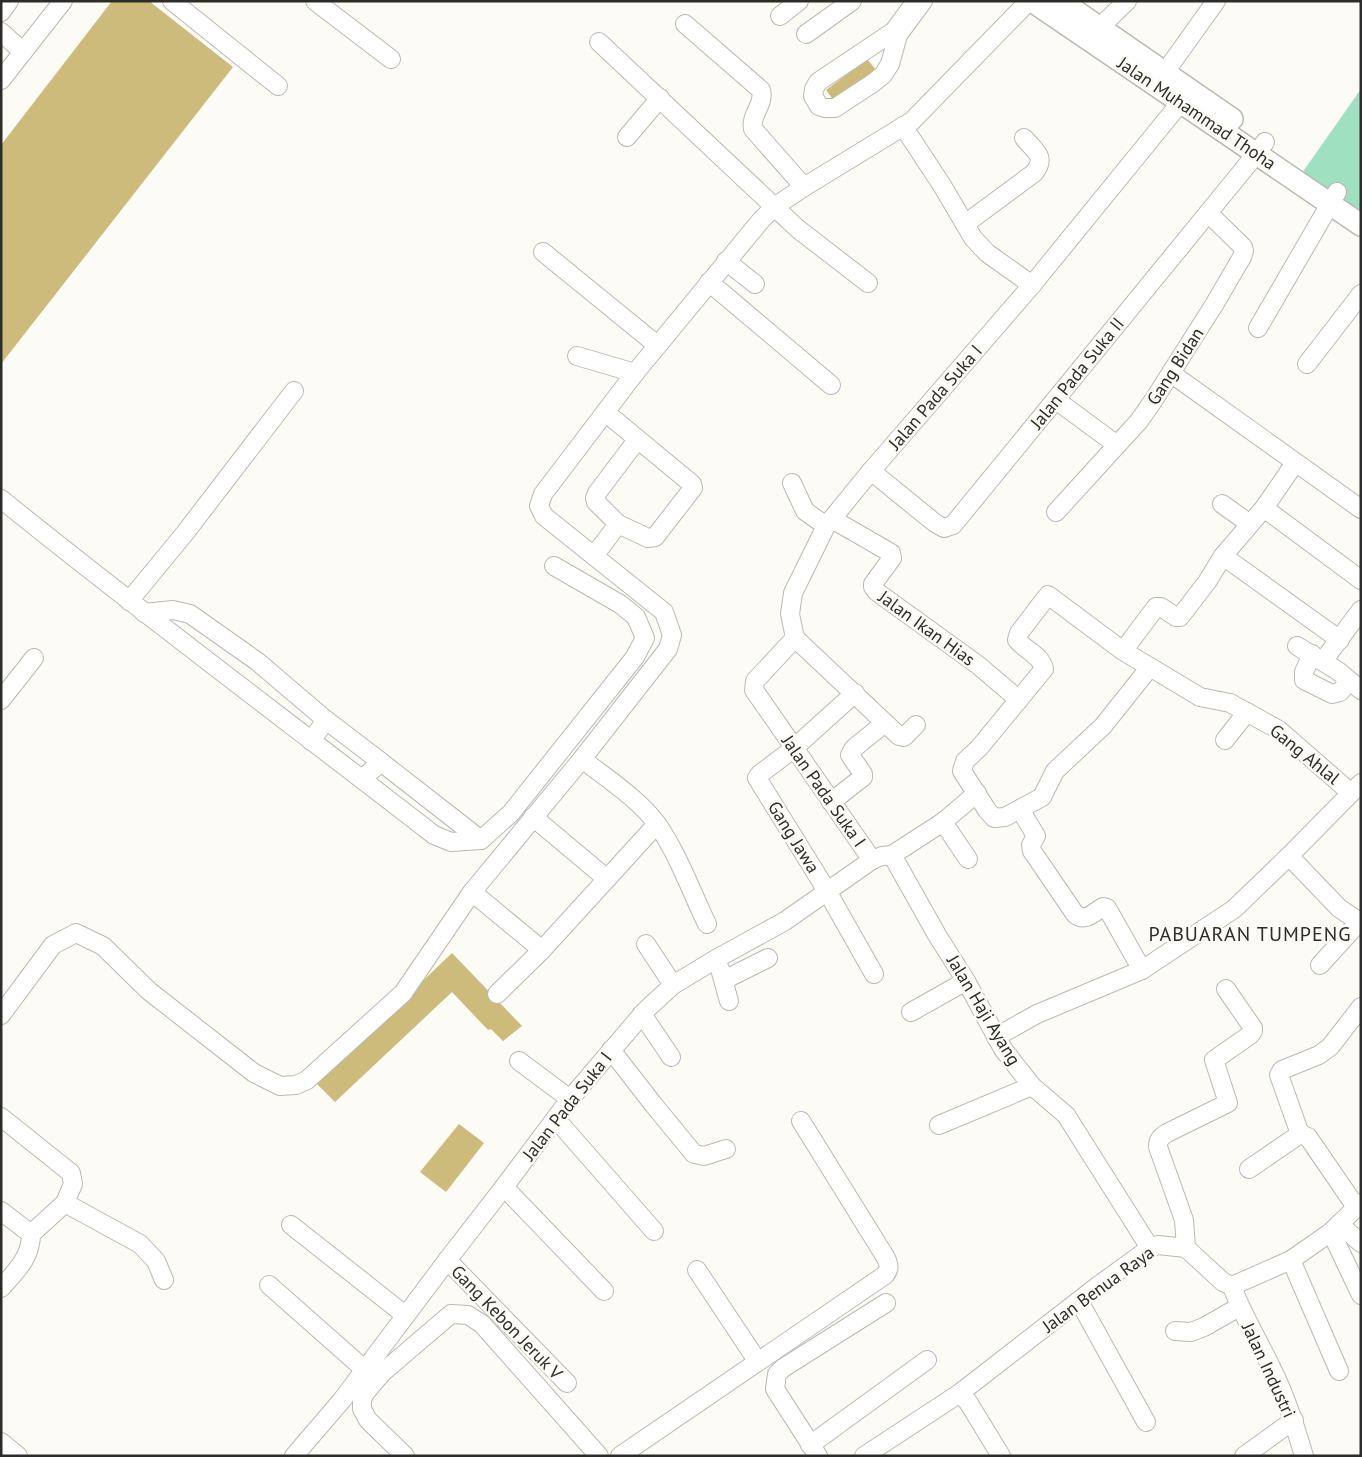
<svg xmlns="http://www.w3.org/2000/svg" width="1362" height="1457" viewBox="0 0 1362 1457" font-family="'PT Sans',sans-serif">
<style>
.green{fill:#9fe0c1}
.building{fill:#cdbb7b}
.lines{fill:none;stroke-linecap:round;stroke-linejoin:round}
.minor-casing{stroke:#bab9b3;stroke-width:20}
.major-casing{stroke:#bab9b3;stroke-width:24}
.minor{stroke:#fff;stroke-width:18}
.major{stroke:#fff;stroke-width:21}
.labels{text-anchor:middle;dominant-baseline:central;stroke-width:5;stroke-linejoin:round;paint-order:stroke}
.street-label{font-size:18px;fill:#2c2c29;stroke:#fcfbf5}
.quarter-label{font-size:20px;letter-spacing:1px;fill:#2c2c29;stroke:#fcfbf5}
</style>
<rect width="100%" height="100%" fill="#fcfbf5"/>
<path class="green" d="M1361,89V230L1295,183Z"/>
<g class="building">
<path d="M112,1H149L233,67L1,364V145Z"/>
<path d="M867,59L876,70L834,101L826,90Z"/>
<path d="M452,953L522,1026L503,1041L491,1029L488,1030L452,992L335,1102L316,1083Z"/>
<path d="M459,1124L484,1143L446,1192L420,1172Z"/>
</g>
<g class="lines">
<g class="minor-casing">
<g id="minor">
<path d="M172,1L278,86"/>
<path d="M315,1L391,59"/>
<path d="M916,1L894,31L818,82L814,89L813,96L819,106L825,108H835L873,83L883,75L890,64L898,35L923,1"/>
<path d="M1,12L9,1"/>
<path d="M780,16L799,1"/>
<path d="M685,24L761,90C765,105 750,114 753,129L804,187"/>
<path d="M1099,28L1127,1"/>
<path d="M1,32L23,52"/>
<path d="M806,34L852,1"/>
<path d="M599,42L798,229L868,283"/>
<path d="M1,80L63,1"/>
<path d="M1158,82L1216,1"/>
<path d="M903,126L943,187L973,238L987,253L1032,285"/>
<path d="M627,137L660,98"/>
<path d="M965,224L1034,173C1047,157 1035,151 1024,138"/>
<path d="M543,252L657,345"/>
<path d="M726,261L755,284"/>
<path d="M709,282L831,385"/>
<path d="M1258,328L1337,192"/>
<path d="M577,356L635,373"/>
<path d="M1307,364L1361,294"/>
<path d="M1172,374L1361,509"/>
<path d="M1056,400L1117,445"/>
<path d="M871,471L935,523L944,528L953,525L1257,153L1265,142"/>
<path d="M792,483L805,511L826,526"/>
<path d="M1,499C143,614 290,723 434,835L451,842L481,840L511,813L635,657L645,638L636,617L620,604L554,566"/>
<path d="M1222,504L1250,524"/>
<path d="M1264,508L1361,580"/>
<path d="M1056,512L1139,421L1153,401L1214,305L1242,257L1244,251L1243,247L1208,213"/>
<path d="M832,519L891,553L892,558L873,584V587L877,592L978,665L1019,700"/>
<path d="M618,524L596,502L595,498L597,493L637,440"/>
<path d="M594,556L618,524L648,538L655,537L693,488L692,484L605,412"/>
<path d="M1223,556L1340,640"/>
<path d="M129,601L185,533L294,391"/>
<path d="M144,613L173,610L190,614L258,662L326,720L311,741"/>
<path d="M795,638L899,736L904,737L916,725"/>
<path d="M1297,646L1338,671L1361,690"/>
<path d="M1123,651L1048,595L1019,633L1017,640C1025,650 1042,656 1044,669L979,748L965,761L962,771L987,810L994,818L1005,817L1042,797L1055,771L1103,726L1150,667L1123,651L1156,607H1161L1176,617H1180L1207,582L1223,556L1264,508L1295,463"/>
<path d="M1312,654L1304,672V680L1332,694L1340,692L1349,681"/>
<path d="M1323,661L1361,610"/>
<path d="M1150,667L1200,697L1230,703L1279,730L1351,793"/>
<path d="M855,693L793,749L760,774L757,778L827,891L874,974"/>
<path d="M1,700L34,658"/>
<path d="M326,720L381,762"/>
<path d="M1225,740L1247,712"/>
<path d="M582,759C606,778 639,799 657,824C678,854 691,891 707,924"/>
<path d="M362,779L381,762L481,840"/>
<path d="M831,802L863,777V774L850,755L854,748L885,723"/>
<path d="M1020,809L1036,836L1031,845L1032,851L1075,914C1085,923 1094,912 1103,907L1107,908L1142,970"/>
<path d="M533,817L607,879"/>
<path d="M943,822L968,859"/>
<path d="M892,855L943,822L977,793"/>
<path d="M1289,856L1339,908L1358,921"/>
<path d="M872,860L754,690L755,681L795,638L790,614L793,593L826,526L871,471L1032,285L1181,102"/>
<path d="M472,892L542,950L497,994"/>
<path d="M646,944L673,985"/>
<path d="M542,950L657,824"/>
<path d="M1320,965L1361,920"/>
<path d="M720,969L729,1001"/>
<path d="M724,980L768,958"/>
<path d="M911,1012L966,981"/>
<path d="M642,1014L671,1057"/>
<path d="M1,1015L53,945L76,933L103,946L149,991L254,1073L280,1086L296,1085L307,1080L403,993L472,892L582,759L668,649L672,635L664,612L544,516L539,506L543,494L635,373L762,219L777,205L804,187L912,121L1029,1"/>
<path d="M996,1037L1037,1014L1142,970L1234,909L1289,856L1361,783"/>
<path d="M611,1050L653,1104L694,1154L704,1156L726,1149"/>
<path d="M519,1061L570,1099"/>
<path d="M1,1117L71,1173L73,1184L65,1203"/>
<path d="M556,1119L654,1231"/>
<path d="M939,1125L1032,1086"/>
<path d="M1300,1134L1279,1075L1282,1070L1319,1055L1330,1047L1361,1007"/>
<path d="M1249,1169L1300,1134L1308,1137L1356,1207"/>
<path d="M504,1187L604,1291"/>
<path d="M1,1211L31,1234C31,1258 16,1271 1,1288"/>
<path d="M1339,1224L1361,1243"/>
<path d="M291,1225L405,1315"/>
<path d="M1331,1232L1361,1295"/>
<path d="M31,1234L65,1203L140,1244L156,1261L164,1280"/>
<path d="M1186,1248L1184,1220L1158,1147C1158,1139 1161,1137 1167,1133L1228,1103L1214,1060L1250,1035L1253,1031V1028L1226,989"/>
<path d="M447,1260L567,1383"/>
<path d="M1291,1260L1339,1371"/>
<path d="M697,1270L758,1362"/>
<path d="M269,1285L364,1369"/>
<path d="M1232,1286C1242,1315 1259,1341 1272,1369C1286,1397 1295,1426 1304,1456"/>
<path d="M1079,1301L1146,1422"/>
<path d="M1175,1331L1191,1332L1204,1327L1239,1307"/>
<path d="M960,1393L968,1402L1001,1456"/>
<path d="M1,1442L18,1456"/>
<path d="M810,1445L927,1360"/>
<path d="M294,1456L342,1400L452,1254L504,1187L570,1099L646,1010L673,985L716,959L785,921L872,860L882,856L892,855L937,935L966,981L1003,1049L1032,1086L1066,1115L1150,1248"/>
<path d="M405,1456L368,1420L362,1409V1400L365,1393L382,1373L451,1314L468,1315L482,1324L599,1456"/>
<path d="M620,1456L885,1275C890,1269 889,1265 886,1258L801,1121"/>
<path d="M818,1456L775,1389L777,1374L783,1368L886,1303"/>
<path d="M864,1456L960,1393L1099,1285L1150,1248L1158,1245L1186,1248L1223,1282L1232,1286L1291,1260L1331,1232L1361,1203"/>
<path d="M1244,1456L1294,1420"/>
</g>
</g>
<g class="major-casing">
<g id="major">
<path d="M1032,1L1361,225"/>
<path d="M1061,1L1232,119"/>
</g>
</g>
<use href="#minor" class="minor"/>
<use href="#major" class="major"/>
</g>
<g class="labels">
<g class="street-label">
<text transform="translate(1197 113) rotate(34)">Jalan Muhammad Thoha</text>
<text transform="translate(1175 366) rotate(-57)">Gang Bidan</text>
<text transform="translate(1077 373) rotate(-51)">Jalan Pada Suka II</text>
<text transform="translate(935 397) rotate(-49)">Jalan Pada Suka I</text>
<text transform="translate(927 628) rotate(36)">Jalan Ikan Hias</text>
<text transform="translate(1305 754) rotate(39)">Gang Ahlal</text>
<text transform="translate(824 791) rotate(55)">Jalan Pada Suka I</text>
<text transform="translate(794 837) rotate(58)">Gang Jawa</text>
<text transform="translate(984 1010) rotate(59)">Jalan Haji Ayang</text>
<text transform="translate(567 1106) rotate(-52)">Jalan Pada Suka I</text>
<text transform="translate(1098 1289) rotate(-36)">Jalan Benua Raya</text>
<text transform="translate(507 1322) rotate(46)">Gang Kebon Jeruk V</text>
<text transform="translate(1269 1370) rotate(65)">Jalan Industri</text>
</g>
<g class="quarter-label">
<text x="1250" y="934">PABUARAN TUMPENG</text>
</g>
</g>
<rect width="1362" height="1457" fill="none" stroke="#2c2c29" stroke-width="5"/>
</svg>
